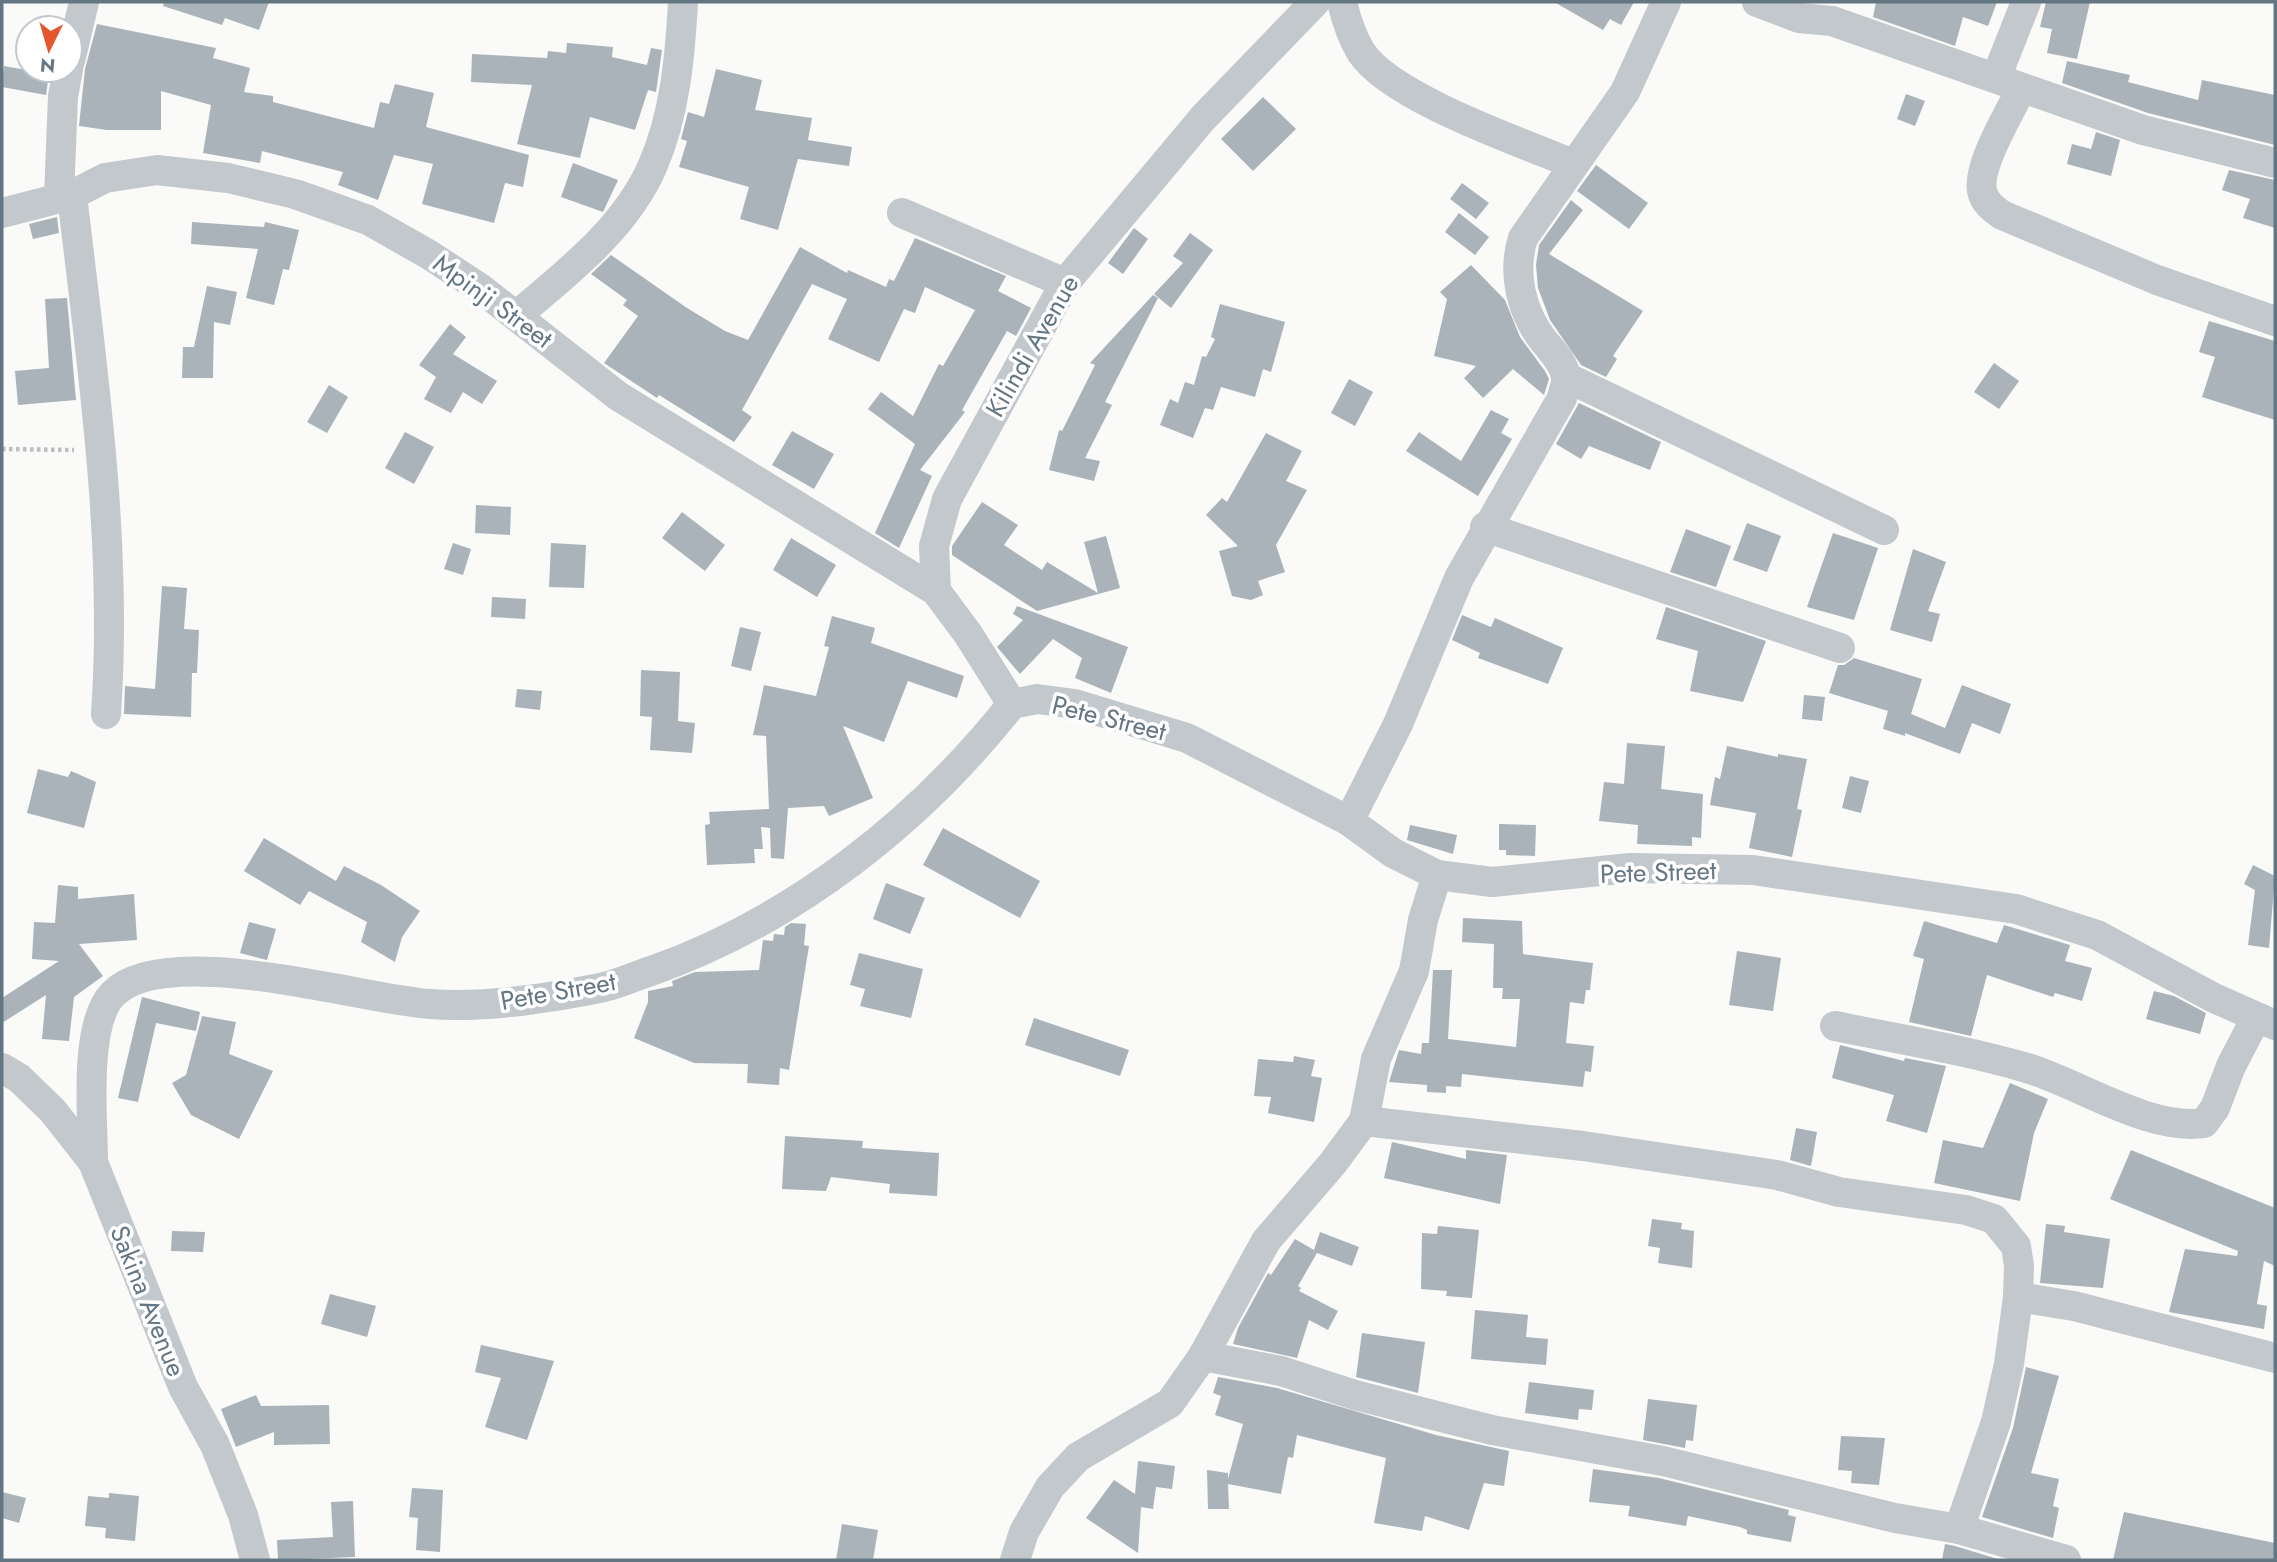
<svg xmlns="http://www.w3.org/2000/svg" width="2277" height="1562" viewBox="0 0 2277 1562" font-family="Jost,sans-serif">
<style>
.building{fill:#aab3b9}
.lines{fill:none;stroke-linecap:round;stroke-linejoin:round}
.path{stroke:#bbbfc2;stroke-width:4.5;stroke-dasharray:3.5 3.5;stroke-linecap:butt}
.minor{stroke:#c3c8cc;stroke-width:30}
.labels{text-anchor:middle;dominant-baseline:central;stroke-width:7;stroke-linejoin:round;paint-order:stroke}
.street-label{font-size:26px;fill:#657683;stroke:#fff}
</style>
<rect width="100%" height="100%" fill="#fafaf8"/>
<g class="building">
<path d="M164,2H269L259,30L225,18L222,25L163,6Z"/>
<path d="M1554,2H1634L1621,25L1610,19L1603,30Z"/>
<path d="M1876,2H1997L1988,26L1963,17L1955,46L1873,17Z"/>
<path d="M2046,2H2090L2077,59L2047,53L2052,29L2040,27Z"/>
<path d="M97,24L216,48L213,58L250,68L244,92L273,96V102L374,128L380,102L389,104L395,84L434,93L426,127L529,155L523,187L505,183L494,223L422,204L433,164L394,155L378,200L338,185L343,172L262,151L260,163L203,153L211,105L161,91V130H107L79,126L85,69Z"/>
<path d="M567,43L613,47L612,57L647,65L651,48L662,50L656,92L648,90L635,130L590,117L580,158L517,144L532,85L471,82L472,54L547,58L548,51L566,53Z"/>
<path d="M2067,61L2130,75L2128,82L2198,100L2202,80L2275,95V145L2148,113L2062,83Z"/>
<path d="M4,66L49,74L46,95L2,87Z"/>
<path d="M716,69L762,80L755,110L812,118L808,140L852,147L849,166L798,159L778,230L740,219L749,187L679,167L687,141L681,139L688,112L704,117Z"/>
<path d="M1906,94L1925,101L1915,126L1897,119Z"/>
<path d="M1263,97L1296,129L1253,171L1221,139Z"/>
<path d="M2096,132L2120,140L2111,176L2067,164L2072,144L2091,149Z"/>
<path d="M573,163L618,180L603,212L561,197Z"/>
<path d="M1596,165L1648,203L1629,229L1577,191Z"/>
<path d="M2229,170L2275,180V228L2243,218L2250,199L2222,190Z"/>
<path d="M1462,183L1489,203L1476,219L1450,199Z"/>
<path d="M1571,200L1583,210L1549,254L1643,311L1613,356L1617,359L1606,377L1581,365L1550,320L1538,288L1536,265L1539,245Z"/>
<path d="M1459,213L1489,237L1475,255L1445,232Z"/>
<path d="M57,217L59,233L33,239L29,224Z"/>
<path d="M192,222L264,227L265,222L299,230L289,270L283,269L274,305L246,298L258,249L191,244Z"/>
<path d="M1134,228L1148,239L1123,274L1108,263Z"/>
<path d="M1190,233L1213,250L1171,308L1154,294L1183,263L1173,256Z"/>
<path d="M915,238L1006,276L998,291L1031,308L1016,336L1007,331L962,410L965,412L920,470L932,476L899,548L875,533L915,444L868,409L881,392L913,416L939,364L943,366L975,310L925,287L915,313L904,309L879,362L828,339L847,299L812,284L742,410L752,417L734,442L659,395L657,398L604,363L638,316L623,305L627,300L591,274L611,255L687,308L725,331L748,340L800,247L847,273L848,270L886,287L889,279L894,281Z"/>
<path d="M1471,265L1505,300L1520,337L1545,371L1549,379L1544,395L1513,369L1483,398L1464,378L1476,366L1434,356L1447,299L1440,292Z"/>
<path d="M207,286L237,292L230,325L214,322L213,378H182L183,347H194Z"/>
<path d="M1153,295L1158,298L1105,402L1112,405L1085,458L1100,461L1094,481L1049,470L1059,430L1062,431L1095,365L1090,363Z"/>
<path d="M67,298L76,400L18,405L15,371L49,368L45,299Z"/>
<path d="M1220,304L1285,322L1271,372L1263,369L1255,397L1221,387L1213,410L1205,408L1193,438L1160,425L1170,399L1178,403L1185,382L1194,385L1202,356L1206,357L1215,339L1211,337Z"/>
<path d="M2209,321L2275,341V420L2202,397L2215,357L2199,352Z"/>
<path d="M450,324L466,337L453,354L497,381L482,404L463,392L451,413L424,399L436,377L419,365Z"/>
<path d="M1994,363L2019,381L1999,409L1974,392Z"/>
<path d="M1349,379L1373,392L1355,426L1331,413Z"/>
<path d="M329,385L348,397L327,433L307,422Z"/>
<path d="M1579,403L1661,442L1650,470L1589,446L1581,459L1556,444Z"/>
<path d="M1491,410L1509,419L1501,433L1512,439L1478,496L1406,451L1419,432L1461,461Z"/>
<path d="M792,431L834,454L814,489L772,465Z"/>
<path d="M405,432L434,447L414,484L385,468Z"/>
<path d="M1266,433L1302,451L1286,481L1307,490L1276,545L1285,572L1258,581L1263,595L1251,600L1232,596L1219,551L1238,546L1206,515L1222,498L1227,502Z"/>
<path d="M982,502L1018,525L1004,545L1042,570L1047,562L1098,593L1084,542L1106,536L1120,588L1037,611L952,555V546Z"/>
<path d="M476,505L511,507L510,535L475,533Z"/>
<path d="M682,512L725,545L705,571L662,538Z"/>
<path d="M1747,523L1781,536L1767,572L1733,560Z"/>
<path d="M1686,529L1731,546L1716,587L1670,572Z"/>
<path d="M1833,533L1878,548L1854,620L1807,607Z"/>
<path d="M791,538L836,565L817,597L773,570Z"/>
<path d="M453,543L471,549L463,575L444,569Z"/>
<path d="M551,543L586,545L584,588L549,587Z"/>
<path d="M1913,549L1946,562L1928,611L1940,614L1932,642L1890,630Z"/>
<path d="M162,586L187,588L184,629L199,630L197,673H192L191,717L124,714L125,686L155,689Z"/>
<path d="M492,597L526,599L525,619L491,617Z"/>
<path d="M1017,606L1128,647L1111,693L1075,678L1082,658L1053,639L1020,674L997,647L1023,620L1013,614Z"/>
<path d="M1666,607L1766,641L1743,702L1690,691L1698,651L1656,639Z"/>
<path d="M1462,615L1491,627L1495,618L1563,648L1548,684L1478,658L1480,653L1452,640Z"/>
<path d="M832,616L875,628L871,643L964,676L957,698L908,681L884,742L843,726L873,798L829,816L824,806L788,808L784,859L771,858L770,828L761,827L763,849H754L755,863L707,865L705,825L710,824L709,812L769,809L766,736L753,735L764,685L816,696L829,647L824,646Z"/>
<path d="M740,627L761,632L751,671L731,666Z"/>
<path d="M1854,658L1922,679L1911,714L1945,728L1962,685L2011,704L2000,734L1972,723L1960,754L1905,733V736L1883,729L1888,711L1829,693L1838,665H1844Z"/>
<path d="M641,670L680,672L678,721L695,723L692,753L650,750L652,717L640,716Z"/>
<path d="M517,689L542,691L540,710L515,707Z"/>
<path d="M1804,695L1825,697L1822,721L1802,719Z"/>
<path d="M1627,743L1665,746L1661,789L1703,794L1701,838L1692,837V846L1637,844L1638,825L1599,821L1604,782L1624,784Z"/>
<path d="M1727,746L1778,757V754L1807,759L1797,809L1802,810L1792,857L1749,848L1756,813L1710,805L1715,777L1720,779Z"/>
<path d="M38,769L68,777L71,771L96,782L84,828L27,813Z"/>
<path d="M1850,776L1869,781L1861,813L1842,808Z"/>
<path d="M1499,824L1536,825L1535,856L1506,855V850H1499Z"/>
<path d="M1410,825L1457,835L1453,854L1407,840Z"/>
<path d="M943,828L1040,881L1020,918L923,865Z"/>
<path d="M264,838L336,881L344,866L381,885L420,911L402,937L395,962L361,942L367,922L309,891L300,905L244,871Z"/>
<path d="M2253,865L2275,876L2269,948L2248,945L2255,890L2244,884Z"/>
<path d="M886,883L925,898L910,934L873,919Z"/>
<path d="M58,885L78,887V899L134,894L137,940L79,944L103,976L74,997L69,1041L42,1039L46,995L2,1023V998L59,961L32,959L34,922L55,923Z"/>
<path d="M1463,918L1522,921L1523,954L1593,963L1590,990H1586L1584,1004L1570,1002L1566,1043L1594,1046L1591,1072L1585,1071L1583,1087L1462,1074L1461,1087L1446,1086V1093L1427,1092V1085L1389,1082L1399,1050L1421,1054L1422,1043H1429L1433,970H1452L1448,1039L1516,1047L1520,999H1502L1503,988H1493L1494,944L1462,942Z"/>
<path d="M1924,921L1997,943L2004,925L2070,945L2065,961L2092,968L2082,1001L2055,993L2053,997L1987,975L1971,1036L1909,1022L1924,959L1913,956Z"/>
<path d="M249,922L276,929L267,960L240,953Z"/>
<path d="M791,923L806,924L804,945L809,946L789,1070L780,1068L779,1085L747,1083L748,1064L694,1063L634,1038L648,1002V991L673,986L672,981L695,972L759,970L763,940L773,941L774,934L784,935L785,927Z"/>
<path d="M1737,951L1781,958L1773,1011L1729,1005Z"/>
<path d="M859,953L923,969L911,1018L860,1006L865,989L850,985Z"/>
<path d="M2154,991L2174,996L2206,1013L2200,1034L2146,1019Z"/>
<path d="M142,997L200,1012L196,1031L156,1023L138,1102L118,1098Z"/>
<path d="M202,1016L236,1022L229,1054L273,1071L239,1139L191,1115L172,1083L186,1075Z"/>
<path d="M1034,1018L1129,1050L1120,1076L1025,1045Z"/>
<path d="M1840,1045L1904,1061L1905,1058L1946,1066L1927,1133L1886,1121L1894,1095L1832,1078Z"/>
<path d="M1294,1056L1315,1060L1311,1076L1322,1078L1314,1122L1268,1113L1271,1097L1254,1096L1258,1059L1293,1062Z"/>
<path d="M2010,1083L2048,1099L2034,1133L2020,1201L1934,1183L1943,1140L1983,1148Z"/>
<path d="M1796,1128L1817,1132L1811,1166L1790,1160Z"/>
<path d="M785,1136L863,1141L862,1148L939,1153L937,1196L889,1193L890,1184L831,1177L826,1191L782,1189Z"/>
<path d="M1392,1142L1466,1159V1150L1507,1155L1500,1204L1384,1178Z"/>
<path d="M2131,1150L2275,1208V1266L2264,1261L2257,1304L2267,1306L2264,1329L2169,1312L2185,1249L2237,1256L2238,1251L2110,1199Z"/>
<path d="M1652,1219L1682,1223L1681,1229L1694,1231L1692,1268L1658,1263L1660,1248L1648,1246Z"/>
<path d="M2046,1224L2065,1226L2064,1232L2110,1239L2103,1288L2040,1283Z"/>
<path d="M1438,1226L1479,1230L1472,1298L1446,1296L1447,1291L1421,1289L1422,1233L1437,1234Z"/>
<path d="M172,1231L205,1232L203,1252L171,1251Z"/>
<path d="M1320,1232L1359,1247L1352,1266L1317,1253L1298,1286L1301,1288L1299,1291L1338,1311L1328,1330L1309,1320L1297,1358L1233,1344L1238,1328L1268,1273L1271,1275L1295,1239L1314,1250Z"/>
<path d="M330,1294L376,1306L367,1337L321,1324Z"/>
<path d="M1475,1310L1528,1315L1526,1337L1548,1339L1546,1365L1471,1359Z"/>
<path d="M1362,1333L1425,1342L1418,1393L1356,1377Z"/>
<path d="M481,1345L554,1361L527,1440L485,1427L501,1378L475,1372Z"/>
<path d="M2026,1367L2059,1376L2031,1473L2059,1479L2053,1506L2059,1508L2053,1538L1982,1517L2013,1428Z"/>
<path d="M1218,1377L1277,1388L1436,1435L1509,1451L1504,1486L1484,1483L1469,1530L1425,1516L1422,1531L1374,1523L1386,1458L1297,1435L1293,1458L1288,1457L1281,1494L1228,1484L1229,1509H1208L1207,1470L1228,1473V1479L1243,1424L1215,1415L1221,1396L1213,1393Z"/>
<path d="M1529,1382L1594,1390L1592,1410L1579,1409L1578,1420L1525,1413Z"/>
<path d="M256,1395L261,1406L329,1405L330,1444L274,1445V1432L236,1447L221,1409Z"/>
<path d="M1648,1399L1697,1405L1693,1441L1686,1440L1685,1448L1643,1440Z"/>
<path d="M1841,1436L1885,1438L1879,1485L1851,1483L1852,1471L1838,1470Z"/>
<path d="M1138,1461L1175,1466L1172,1489L1156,1487L1153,1509L1141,1507L1138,1553L1086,1518L1114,1480L1135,1494Z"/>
<path d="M1593,1469L1659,1478L1789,1510L1788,1515L1796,1517L1791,1542L1747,1534V1530L1740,1527L1688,1516L1686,1526L1628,1516L1630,1506L1589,1502Z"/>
<path d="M412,1488L443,1490L440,1552L416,1550L418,1518L409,1517Z"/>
<path d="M2,1492L26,1498L19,1523L2,1518Z"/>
<path d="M109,1493L139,1496L135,1541L105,1538L106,1528L85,1526L88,1496L109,1498Z"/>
<path d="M353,1501L355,1557L278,1560L277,1540L333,1537L331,1502Z"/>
<path d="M2124,1512L2275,1543V1560H2113Z"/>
<path d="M842,1524L878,1530L873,1560H836Z"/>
<path d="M1945,1544L1955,1546L2001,1560H1942Z"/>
</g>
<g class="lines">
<path class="path" d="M2,449L74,450"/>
<g class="minor">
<path d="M1342,2C1346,19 1352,37 1361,52C1391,98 1521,142 1573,164"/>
<path d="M1757,2L1799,18L1832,21L2143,130L2275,163"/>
<path d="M70,61L84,2"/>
<path d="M1996,78L2026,2"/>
<path d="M2021,89C2010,113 1977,165 1982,191C1984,202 1993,209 2002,215L2157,280L2275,321"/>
<path d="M72,195C92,367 118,540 106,714"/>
<path d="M59,197L63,96L68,70"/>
<path d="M2,213L72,195L105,178L157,170L228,178L295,194L368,220L428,254L480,288L618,396L936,591"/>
<path d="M902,213L1065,283"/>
<path d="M516,316C567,273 626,228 653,165C675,114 680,57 683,2"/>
<path d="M1566,377L1884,530"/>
<path d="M1485,527L1840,648"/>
<path d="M1012,704L968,634L936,591L934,546L947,499L1065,283L1203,118L1315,2"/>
<path d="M1349,821L1398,724L1459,578L1562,398C1563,392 1567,383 1566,377C1564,363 1551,350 1543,340C1521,311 1512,273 1523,238L1625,92L1666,2"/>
<path d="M1835,1026C1899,1039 1965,1050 2027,1068C2080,1084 2149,1131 2204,1123L2215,1108L2231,1066L2256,1018"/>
<path d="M2,1068L19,1078L53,1111L93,1162L183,1387L215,1445L243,1515L255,1560"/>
<path d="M1364,1121L1583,1146L1777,1175L1839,1192L1966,1210L1994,1219L2016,1246L2019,1266L2018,1297L2009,1364L1996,1422L1959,1529"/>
<path d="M93,1162C93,1121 83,1024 113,994C165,940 360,999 430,1004C484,1008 542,999 595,989C614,986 633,977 651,971C793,921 919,822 1012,704L1037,699L1075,704L1187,738L1349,821L1393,853L1437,875L1492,882L1630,868L1753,870L2016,909L2097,935L2214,998L2275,1025"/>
<path d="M2018,1297L2074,1306L2275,1358"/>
<path d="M1203,1356L1281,1371L1355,1395L1492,1430L1663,1461L1895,1518L1959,1529L2066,1560"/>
<path d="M1015,1560L1024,1532L1050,1487L1078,1457L1170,1403L1203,1356L1266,1241L1333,1163L1364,1121L1376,1059L1414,971L1423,920L1437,875"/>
</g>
</g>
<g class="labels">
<g class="street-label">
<text transform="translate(493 301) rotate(36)">Mpinji Street</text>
<text transform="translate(1032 346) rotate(-60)">Kilindi Avenue</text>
<text transform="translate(1109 718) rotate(14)">Pete Street</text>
<text transform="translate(1658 872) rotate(-2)">Pete Street</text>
<text transform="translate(558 991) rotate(-10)">Pete Street</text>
<text transform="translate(148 1301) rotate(68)">Sakina Avenue</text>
</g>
</g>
<rect width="2277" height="1562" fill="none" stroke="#657683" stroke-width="7"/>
<g transform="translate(49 49) rotate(185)"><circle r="33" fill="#ffffff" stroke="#c1c8cd" stroke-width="2"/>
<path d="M0-5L12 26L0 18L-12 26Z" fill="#e4572e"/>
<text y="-10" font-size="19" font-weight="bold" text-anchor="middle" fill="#657683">N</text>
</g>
</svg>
